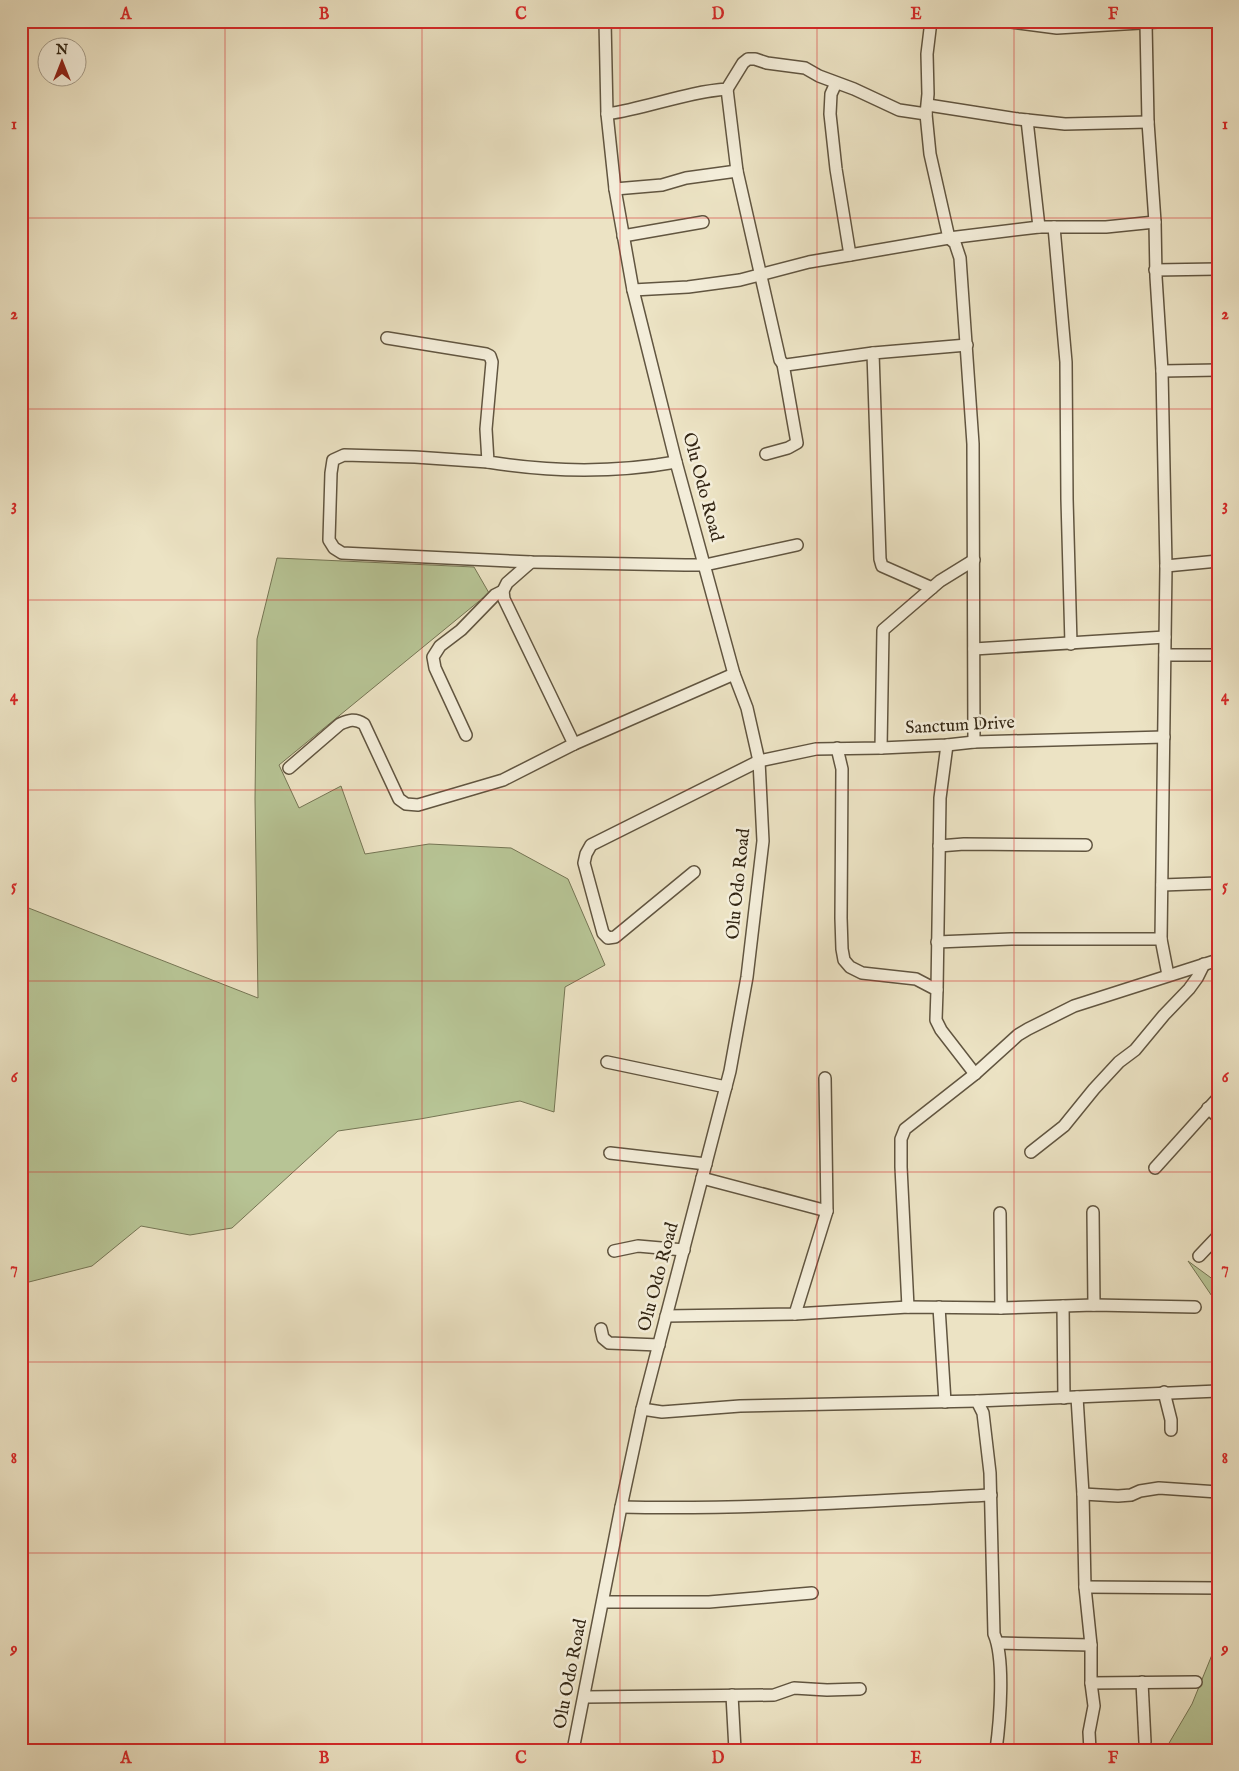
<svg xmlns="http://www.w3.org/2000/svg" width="1239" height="1771" viewBox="0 0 1239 1771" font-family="'IM FELL English',serif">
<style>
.green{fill:#b7c495;stroke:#757554}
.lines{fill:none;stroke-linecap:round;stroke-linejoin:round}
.minor-casing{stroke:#615540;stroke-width:14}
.minor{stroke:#f3edd9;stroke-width:11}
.grid{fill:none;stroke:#d62828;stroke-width:1;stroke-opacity:0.55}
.labels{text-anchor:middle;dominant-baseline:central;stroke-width:5;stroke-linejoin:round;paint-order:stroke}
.street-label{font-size:18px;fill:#332614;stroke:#f3edd9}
.neatline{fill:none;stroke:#d62828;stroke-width:2}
.grid-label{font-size:16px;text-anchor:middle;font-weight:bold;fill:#d62828}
</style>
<rect width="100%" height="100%" fill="#ece3c4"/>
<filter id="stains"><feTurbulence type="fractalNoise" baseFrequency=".004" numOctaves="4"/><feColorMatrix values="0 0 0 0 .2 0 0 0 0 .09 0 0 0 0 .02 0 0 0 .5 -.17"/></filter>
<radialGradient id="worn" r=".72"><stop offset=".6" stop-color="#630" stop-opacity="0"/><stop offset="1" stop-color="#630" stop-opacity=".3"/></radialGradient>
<g class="green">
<path d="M277,558L474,567L489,593L279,765L299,808L341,786L365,854L429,844L511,848L568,879L605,965L565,987L554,1112L520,1101L420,1119L338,1131L232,1228L190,1235L141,1226L92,1266L21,1284V905L258,998L255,799L257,639Z"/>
<path d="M1188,1261L1218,1283V1305Z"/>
<path d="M1218,1640V1750H1165L1192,1704Z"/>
</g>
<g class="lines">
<g class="minor-casing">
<g id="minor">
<path d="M1004,21L1057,28L1174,21"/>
<path d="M1146,24L1148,122L1155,222L1156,277L1162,371L1166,566L1161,939"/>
<path d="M727,89L737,171L780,360L783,364L786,365L873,353"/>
<path d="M928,105L1018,119L1065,124L1148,122"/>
<path d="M607,114C648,108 686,92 727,89L743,63L748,59H755L767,63L805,68L819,76L854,89L899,110L926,114L928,94L927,54L931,21"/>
<path d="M926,114L930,154L949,238L955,243L960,258L973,444L974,742"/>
<path d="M1027,120L1039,227"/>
<path d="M615,189L662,185L686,178L737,171"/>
<path d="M1054,227L1066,362L1067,499L1071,644"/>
<path d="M623,236L703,222"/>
<path d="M850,255L949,238L1039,227H1106L1155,222"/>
<path d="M1155,270L1218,269"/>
<path d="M633,290L688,287L740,280L809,262L850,255L836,169L830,114L831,94L836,83"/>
<path d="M387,338L486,354L490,356L492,362L486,429L488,462C550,472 614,473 676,462"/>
<path d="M1162,371L1218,370"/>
<path d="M766,454L788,448L797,443L783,364"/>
<path d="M488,462L415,457L344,455L333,460L331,473L329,540L334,548L342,553L531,562L685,565H705L797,545"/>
<path d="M531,562L507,583L503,591L504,599L574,744"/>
<path d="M1166,566L1218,561"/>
<path d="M932,588L882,566L880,559L873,353L967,345"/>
<path d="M974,649L1165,637"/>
<path d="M1165,655H1218"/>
<path d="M466,735L435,668L433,657L440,646L461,630L495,595L503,591"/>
<path d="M837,748L842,769L841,918L842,949L844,960L850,967L862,973L916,979L937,990L936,1020L941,1030L975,1074"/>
<path d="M881,748L883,630L940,581L974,560"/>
<path d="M289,768L340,724C349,720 355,718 364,724L399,799L406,804L418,805L503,780L574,744L734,674"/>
<path d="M939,846L964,844L1086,845"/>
<path d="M694,872L615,937L608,938L603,933L584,863L586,854L591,845L759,761L816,749L881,748L947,745L974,742L1164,737"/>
<path d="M1162,885L1218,883"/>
<path d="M937,942L1011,939H1161L1168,975"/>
<path d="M937,990L940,798L947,745"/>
<path d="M607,1062L726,1087"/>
<path d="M1208,1108L1218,1117"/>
<path d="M1031,1152L1064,1126L1094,1089L1119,1062L1135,1050L1164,1015L1189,989L1197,978L1204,964"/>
<path d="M610,1153L706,1164"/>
<path d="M1155,1168L1218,1098"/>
<path d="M702,1178L827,1211"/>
<path d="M1093,1212L1094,1305"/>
<path d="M1000,1213L1001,1308"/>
<path d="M614,1251L638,1246L684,1250"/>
<path d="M1199,1256L1218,1236"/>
<path d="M1063,1306L1064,1398"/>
<path d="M908,1307L901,1167V1139L905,1129L975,1074L1018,1035L1028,1029L1074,1006L1218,960"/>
<path d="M939,1307L945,1402"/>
<path d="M795,1314L827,1211L825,1078"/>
<path d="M666,1316L795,1314L908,1307L1001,1308L1094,1305L1195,1307"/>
<path d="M601,1329L603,1338L609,1343L659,1345"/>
<path d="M1164,1392L1171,1420V1430"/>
<path d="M1077,1397L1083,1494L1085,1587L1091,1645V1683L1094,1706L1089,1732L1090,1750"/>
<path d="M977,1401L983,1413L990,1473L994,1634C1005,1659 1000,1721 996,1750"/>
<path d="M642,1409L662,1412L740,1406L977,1401L1218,1391"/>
<path d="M1083,1494L1118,1496L1131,1495L1140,1491L1159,1488L1218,1492"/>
<path d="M621,1507C744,1510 868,1501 991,1495"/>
<path d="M1085,1587L1218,1588"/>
<path d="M603,1602H709L812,1593"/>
<path d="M998,1643L1091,1645"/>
<path d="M1142,1682L1145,1742"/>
<path d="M1091,1683L1196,1682"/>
<path d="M732,1695L735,1750"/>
<path d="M585,1697L774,1695L794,1688L827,1690L860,1689"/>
<path d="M573,1750L621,1507L642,1409L730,1071L747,977L763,841L759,761L747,708L734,674L676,462L633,290L615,189L607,114L605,21"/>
</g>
</g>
<use href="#minor" class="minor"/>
</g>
<path class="grid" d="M225,21V1750M422,21V1750M620,21V1750M817,21V1750M1014,21V1750M21,218H1218M21,409H1218M21,600H1218M21,790H1218M21,981H1218M21,1172H1218M21,1362H1218M21,1553H1218"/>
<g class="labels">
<g class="street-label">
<text transform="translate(702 487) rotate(75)">Olu Odo Road</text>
<text transform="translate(960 726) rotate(-3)">Sanctum Drive</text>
<text transform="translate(739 884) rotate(-84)">Olu Odo Road</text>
<text transform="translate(659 1277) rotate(-75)">Olu Odo Road</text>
<text transform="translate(571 1674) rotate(-79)">Olu Odo Road</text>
</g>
</g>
<rect width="1239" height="1771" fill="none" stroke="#ece3c4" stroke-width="55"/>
<g transform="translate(62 62)"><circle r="24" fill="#f3edd9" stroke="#a69d8a"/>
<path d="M0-4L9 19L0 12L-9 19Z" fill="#8f2418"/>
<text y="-8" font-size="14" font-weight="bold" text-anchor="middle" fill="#332614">N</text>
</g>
<rect x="28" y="28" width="1184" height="1716" class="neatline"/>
<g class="grid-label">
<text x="126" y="19">A</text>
<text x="324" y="19">B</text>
<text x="521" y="19">C</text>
<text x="718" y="19">D</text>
<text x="916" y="19">E</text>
<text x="1113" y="19">F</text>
<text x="14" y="129">1</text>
<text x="1225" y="129">1</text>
<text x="14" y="319">2</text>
<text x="1225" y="319">2</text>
<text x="14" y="510">3</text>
<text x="1225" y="510">3</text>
<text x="14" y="701">4</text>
<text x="1225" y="701">4</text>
<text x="14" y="891">5</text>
<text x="1225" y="891">5</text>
<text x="14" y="1082">6</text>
<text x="1225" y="1082">6</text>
<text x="14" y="1273">7</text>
<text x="1225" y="1273">7</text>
<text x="14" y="1463">8</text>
<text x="1225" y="1463">8</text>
<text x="14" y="1654">9</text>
<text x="1225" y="1654">9</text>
<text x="126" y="1763">A</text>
<text x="324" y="1763">B</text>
<text x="521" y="1763">C</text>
<text x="718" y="1763">D</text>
<text x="916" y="1763">E</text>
<text x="1113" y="1763">F</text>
</g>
<rect width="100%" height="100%" filter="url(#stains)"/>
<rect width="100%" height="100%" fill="url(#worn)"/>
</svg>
